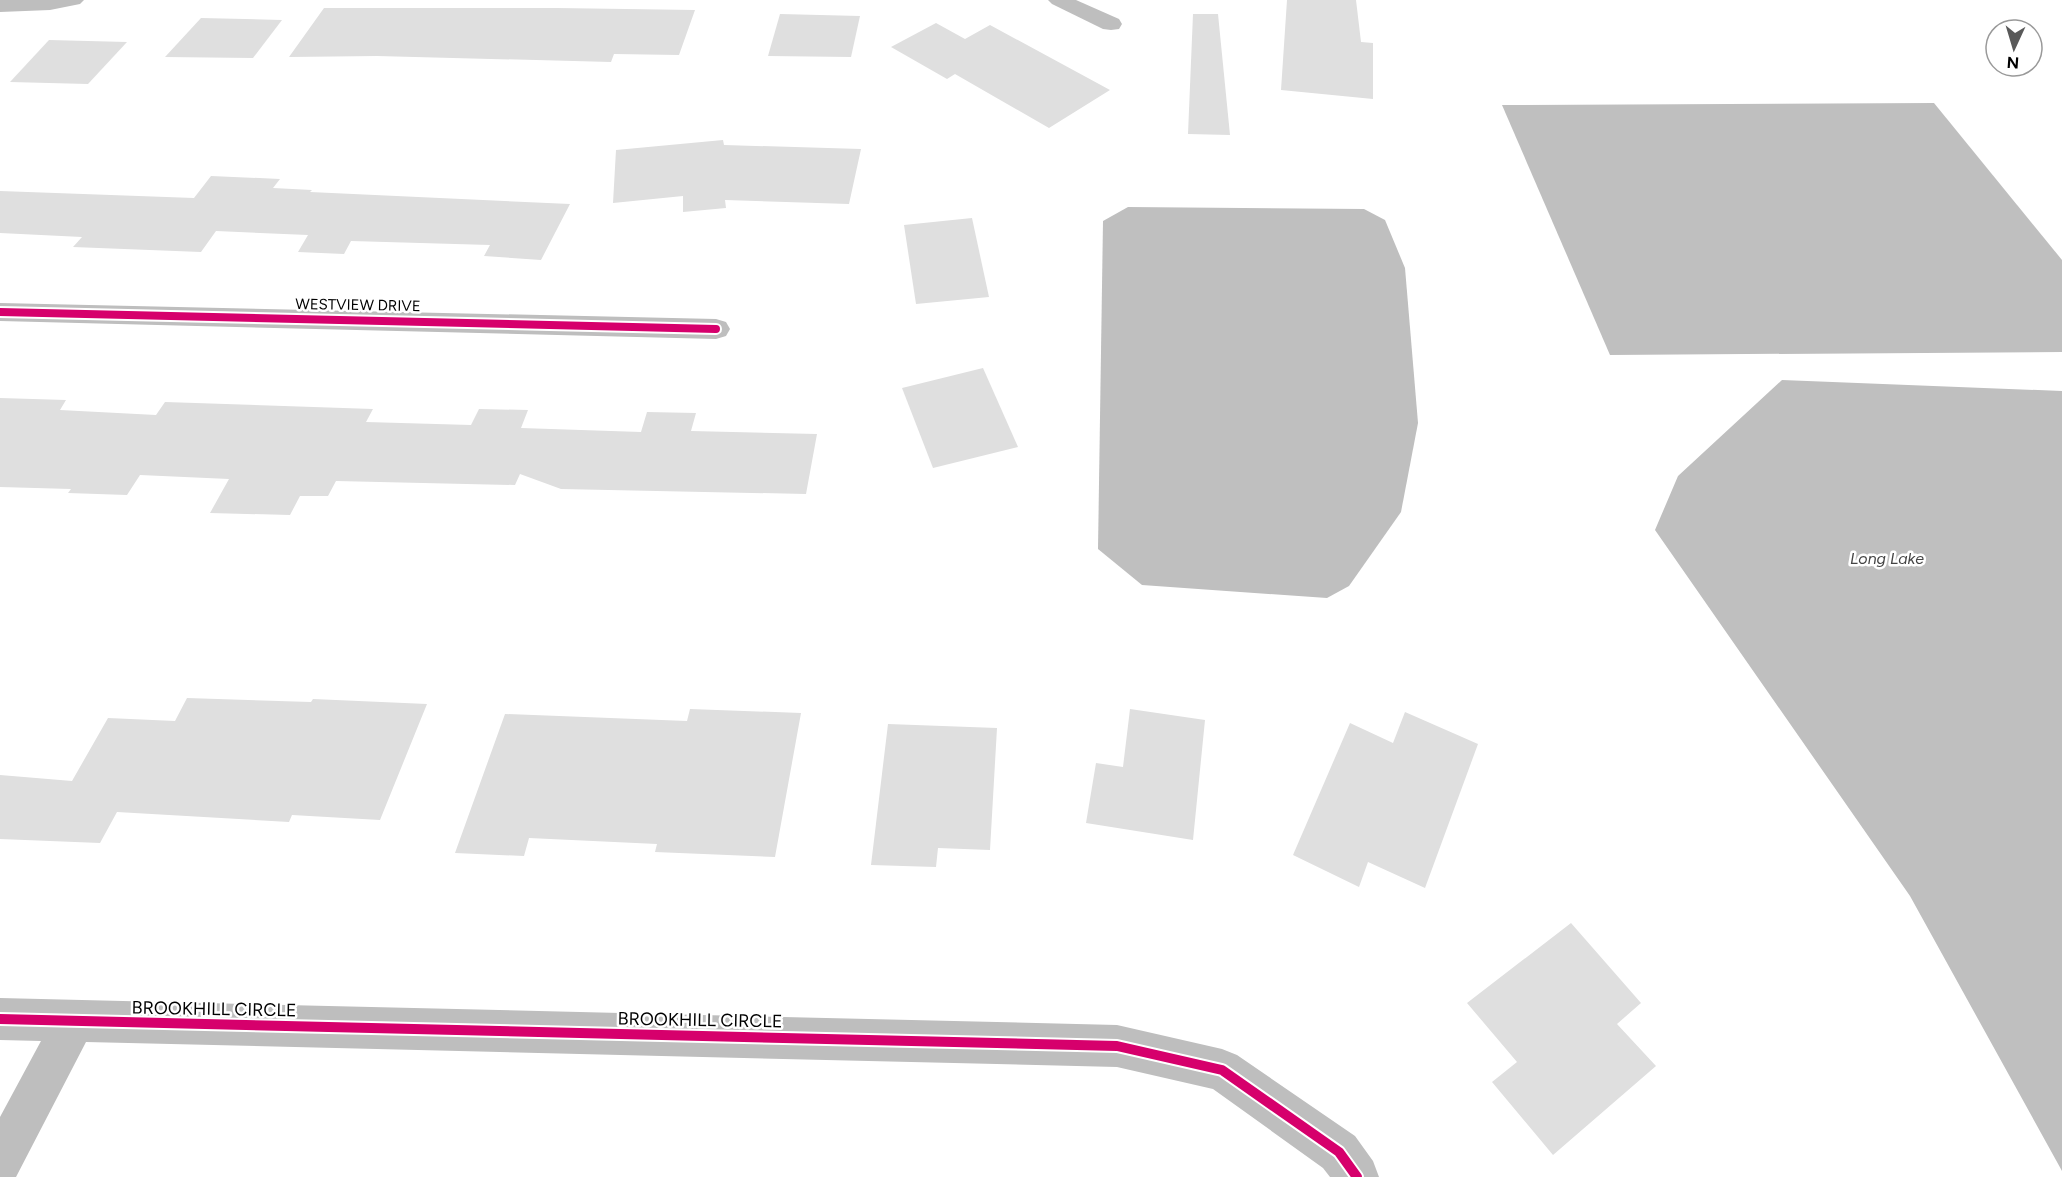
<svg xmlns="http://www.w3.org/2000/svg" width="2062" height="1177" viewBox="0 0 2062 1177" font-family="Figtree,sans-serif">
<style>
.water{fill:#bfbfbf}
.building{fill:#dfdfdf}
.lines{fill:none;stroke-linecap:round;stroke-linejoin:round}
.minor{fill:#bebebe;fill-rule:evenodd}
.cycleway-far1-casing{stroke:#fff;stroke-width:12}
.cycleway-casing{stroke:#fff;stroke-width:14}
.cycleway-far1{stroke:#d6006c;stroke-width:8}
.cycleway{stroke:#d6006c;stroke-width:10}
.labels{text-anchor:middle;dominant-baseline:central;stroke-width:5;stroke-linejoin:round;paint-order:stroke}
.street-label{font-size:15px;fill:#000;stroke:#fff}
.water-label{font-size:16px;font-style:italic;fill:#444;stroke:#fff}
.near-street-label{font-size:18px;fill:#000;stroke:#fff}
</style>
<rect width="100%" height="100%" fill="#fff"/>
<g class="water">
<path d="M1934,103L2062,260V352L1610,355L1502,105Z"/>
<path d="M1128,207L1364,209L1385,220L1405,268L1418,423L1401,512L1349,586L1327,598L1142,585L1098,549L1103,221Z"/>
<path d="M1782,380L2062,391V1171L1910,896L1655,530L1678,476Z"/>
</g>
<g class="building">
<path d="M1287,0H1356L1361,42L1373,43V99L1281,90Z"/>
<path d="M324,8H557L695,10L679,55L614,54L611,62L377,56L289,57Z"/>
<path d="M780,14L860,16L851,57L768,56Z"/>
<path d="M1193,14H1218L1230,135L1188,134Z"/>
<path d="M201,18L282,20L253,58L165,57Z"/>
<path d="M936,23L965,39L990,25L1110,90L1049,128L955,74L947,79L891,47Z"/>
<path d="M49,40L127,42L88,84L10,82Z"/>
<path d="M723,140L724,145L861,149L849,204L725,200L726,208L683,212V196L613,203L616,150Z"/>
<path d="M211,176L280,179L273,188L312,190L310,192L570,204L541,260L484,256L490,245L351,241L344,254L298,252L308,235L216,231L201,252L73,247L82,237L0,233V191L194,198Z"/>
<path d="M972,218L989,297L916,304L904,225Z"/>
<path d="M983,368L1018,447L933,468L902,388Z"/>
<path d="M0,398L66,400L60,410L156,415L165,402L373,409L366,422L471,425L479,409L528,410L521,428L641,432L647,412L696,413L691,431L817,434L806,494L561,489L520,474L515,485L336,481L328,496H300L290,515L210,513L229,479L140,475L127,495L68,493L71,489L0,487Z"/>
<path d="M187,698L311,702L313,699L427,704L380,820L292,815L289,822L117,812L100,843L0,839V775L72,781L108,718L175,721Z"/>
<path d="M690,709L801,713L775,857L655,852L657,844L529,838L524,856L455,853L505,714L687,721Z"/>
<path d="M1130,709L1205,720L1193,840L1086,823L1096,763L1123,767Z"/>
<path d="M1405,712L1478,744L1425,888L1368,862L1359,887L1293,855L1350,723L1393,743Z"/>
<path d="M888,724L997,728L990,850L938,848L936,867L871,865Z"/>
<path d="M1571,923L1641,1003L1617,1024L1656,1066L1553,1155L1492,1082L1517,1062L1467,1003Z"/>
</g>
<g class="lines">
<g class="minor">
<path d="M0,0H84L80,4L50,10L0,12Z"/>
<path d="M1048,0H1076L1119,19L1122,24L1119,29L1111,30L1103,29L1052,4Z"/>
<path d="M0,303L716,319L726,322L730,329L726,336L716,339L0,321Z"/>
<path d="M0,998L1117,1025L1222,1049L1237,1055L1355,1136L1373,1161L1379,1177H1330L1323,1168L1213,1089L1117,1067L86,1042L16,1177H0V1117L41,1041L0,1040Z"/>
</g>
<g class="cycleway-far1-casing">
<path id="cycleway-far1" d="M0,312L716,329"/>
</g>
<g class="cycleway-casing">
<path id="cycleway" d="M0,1019L1117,1046L1222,1070L1339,1152L1357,1177"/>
</g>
<use href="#cycleway-far1" class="cycleway-far1"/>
<use href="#cycleway" class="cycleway"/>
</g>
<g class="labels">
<g class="street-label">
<text transform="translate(358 305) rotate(1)">WESTVIEW DRIVE</text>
</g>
<g class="water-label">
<text x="1887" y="558">Long Lake</text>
</g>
<g class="near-street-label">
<text transform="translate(214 1009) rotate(1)">BROOKHILL CIRCLE</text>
<text transform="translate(700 1020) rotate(1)">BROOKHILL CIRCLE</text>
</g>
</g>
<g transform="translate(2014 48) rotate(184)"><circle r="28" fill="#ffffff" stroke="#999999" stroke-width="1.5"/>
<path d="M0-4.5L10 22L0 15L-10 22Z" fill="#595959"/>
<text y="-9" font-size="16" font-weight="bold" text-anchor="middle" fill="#000000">N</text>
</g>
</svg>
